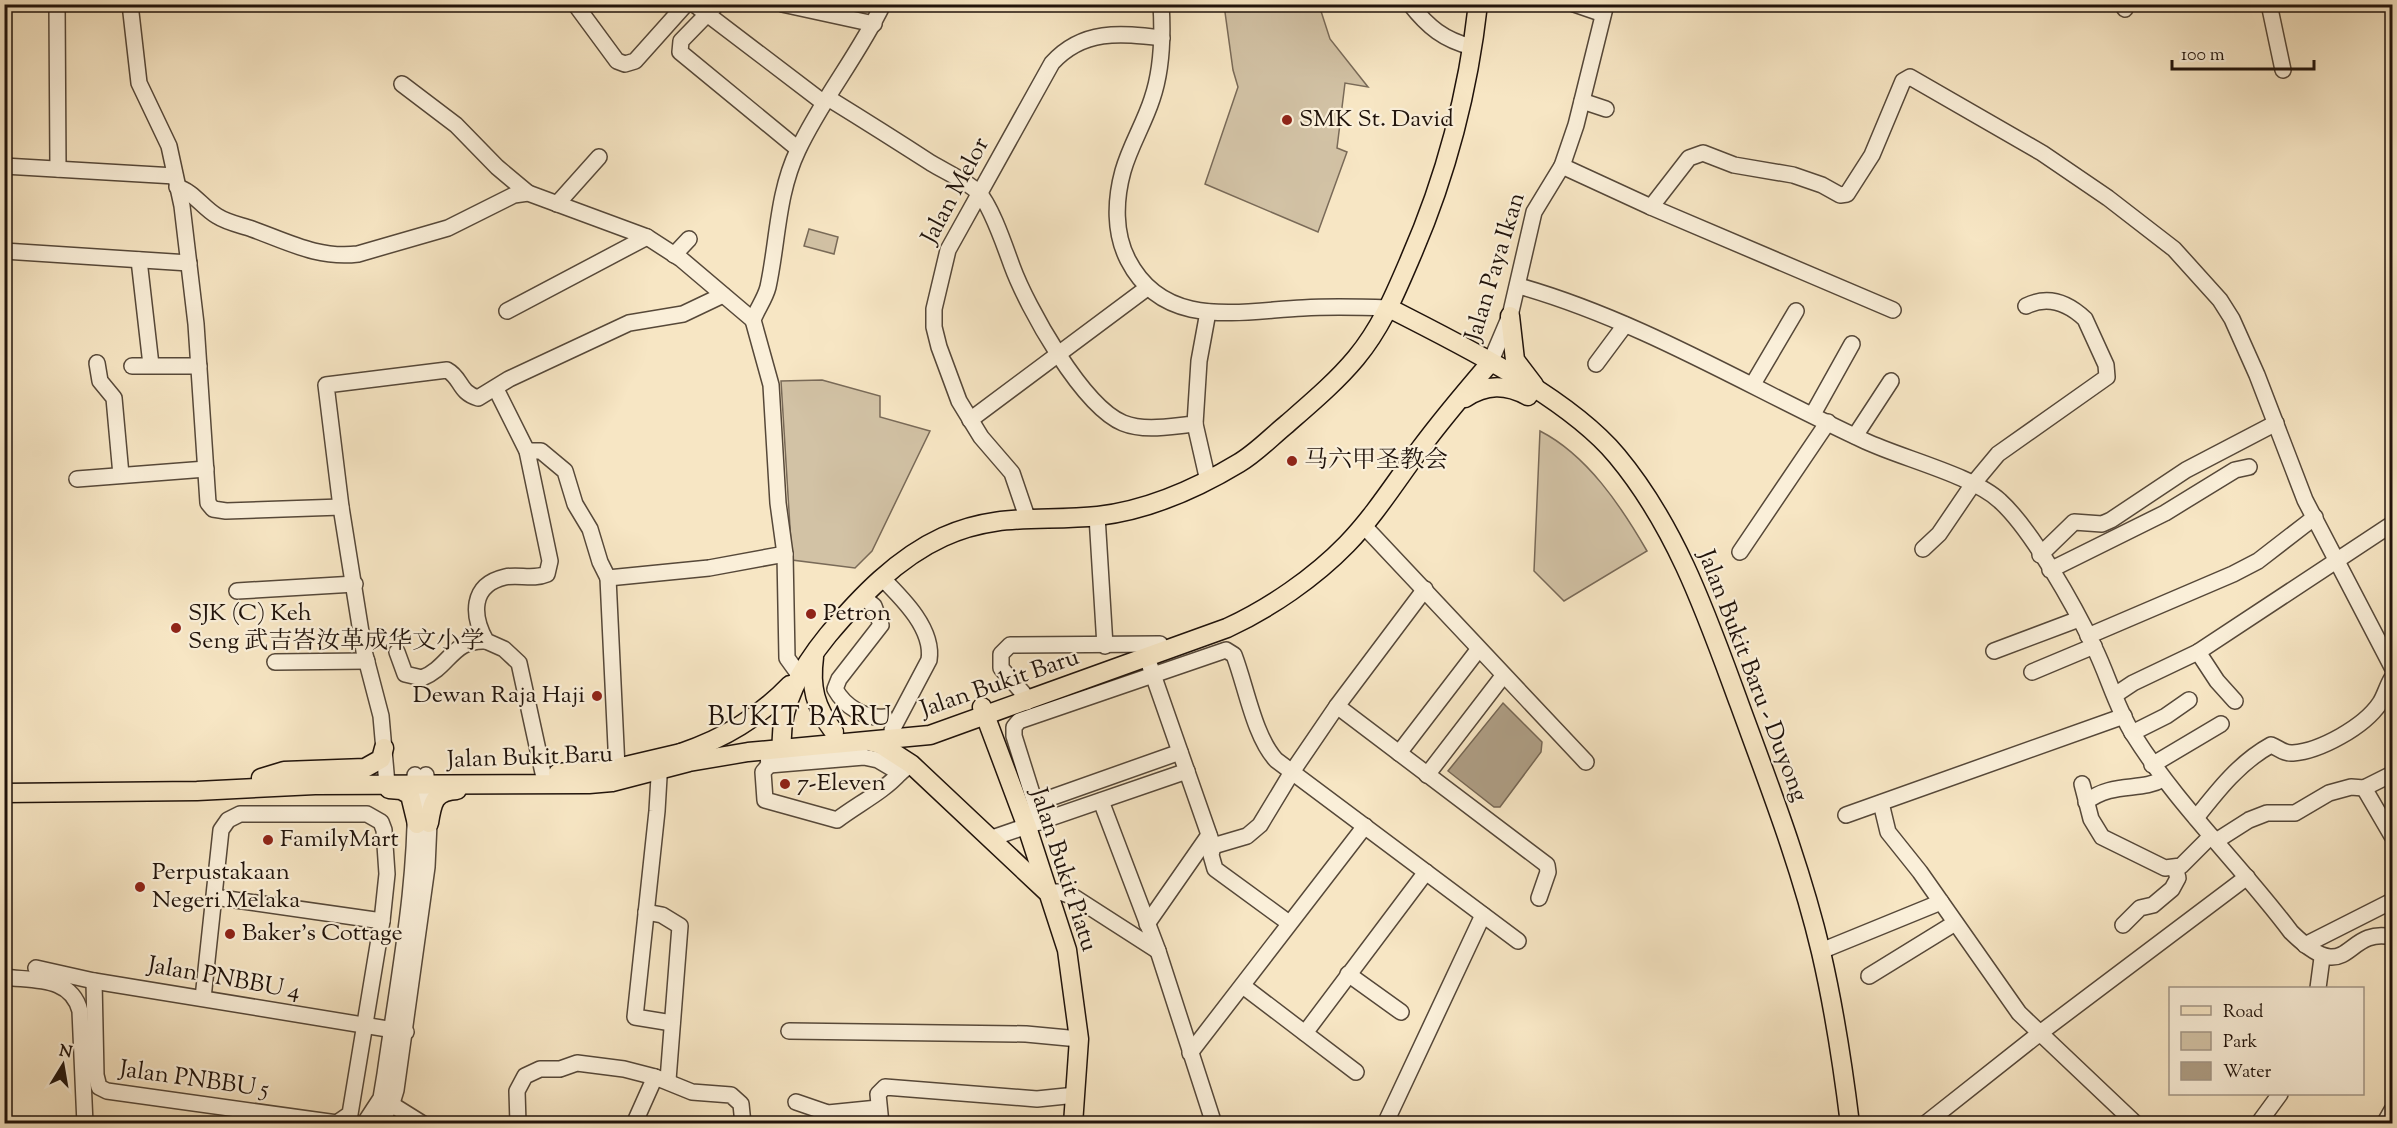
<svg xmlns="http://www.w3.org/2000/svg" width="2397" height="1128" viewBox="0 0 2397 1128" font-family="'Sorts Mill Goudy','Noto Serif SC',serif">
<style>
.green{fill:#d2c2a5;stroke:#796a58;stroke-width:1.5}
.water{fill:#ae9e85;stroke:#756654;stroke-width:1.5}
.lines{fill:none;stroke-linecap:round;stroke-linejoin:round}
.minor-casing{stroke:#564839;stroke-width:18}
.major-casing{stroke:#20130b;stroke-width:21}
.minor{stroke:#faefd9;stroke-width:15}
.major{stroke:#f7e6c4;stroke-width:18}
.poi-dot{fill:#8f2418;stroke:#faefd9;stroke-width:2}
.labels{text-anchor:middle;dominant-baseline:central;stroke-width:4.5;stroke-linejoin:round;paint-order:stroke}
.poi-label{font-size:24px;fill:#20130b;stroke:#faefd9;text-anchor:start}
.street-label{font-size:24px;fill:#20130b;stroke:#faefd9}
.quarter-label{font-size:27px;letter-spacing:1.5px;fill:#20130b;stroke:#faefd9}
</style>
<rect width="100%" height="100%" fill="#f7e6c4"/>
<filter id="stains"><feTurbulence type="fractalNoise" baseFrequency=".00333" numOctaves="4"/><feColorMatrix values="0 0 0 0 .2 0 0 0 0 .09 0 0 0 0 .02 0 0 0 .5 -.17"/></filter>
<radialGradient id="worn" r=".72"><stop offset=".6" stop-color="#630" stop-opacity="0"/><stop offset="1" stop-color="#630" stop-opacity=".3"/></radialGradient>
<g class="green">
<path d="M1224,5H1319L1330,39L1368,87L1345,83L1337,148L1347,152L1318,232L1205,184L1238,87L1233,70Z"/>
<path d="M809,229L838,237L834,254L804,246Z"/>
<path d="M822,380L880,396V417L930,431L872,551L855,568L792,560L781,381Z"/>
<path d="M1540,431C1587,455 1621,506 1647,551L1564,601L1534,571Z"/>
</g>
<path class="water" d="M1503,703L1542,742L1541,752L1500,807H1494L1448,771Z"/>
<g class="lines">
<g class="minor-casing">
<g id="minor">
<path d="M57,4L58,169"/>
<path d="M130,4L139,83L169,146L182,206L196,324L208,503L213,509L226,511L341,507"/>
<path d="M575,4L617,61L625,64L635,61L686,4"/>
<path d="M694,4L824,103"/>
<path d="M717,4L681,41L680,52L798,149"/>
<path d="M782,4L874,24"/>
<path d="M1161,4C1163,35 1162,70 1152,99C1144,124 1130,146 1123,171C1115,200 1114,233 1128,260C1164,330 1239,311 1303,308C1332,306 1361,307 1389,308"/>
<path d="M1410,4C1428,27 1444,40 1472,47"/>
<path d="M1574,4L1603,14"/>
<path d="M2122,4L2125,9"/>
<path d="M2269,4L2283,70"/>
<path d="M402,84L456,125L497,167L528,193"/>
<path d="M828,98C862,119 897,141 931,163C946,172 965,180 978,192C991,205 1005,247 1012,266C1027,307 1082,406 1123,423C1145,432 1172,426 1195,424L1199,361L1208,312"/>
<path d="M1582,101L1606,109"/>
<path d="M4,166L175,176"/>
<path d="M1562,166L1651,207L1893,310"/>
<path d="M177,187C193,191 203,208 217,216C228,223 241,225 252,229C288,242 319,259 358,254L448,228L514,195L528,193L647,237L681,259L753,320"/>
<path d="M557,204L599,157"/>
<path d="M1651,207L1689,158L1703,153L1734,165L1793,175L1822,185L1840,195L1847,194L1872,155L1903,81L1910,77L2042,153L2108,198L2174,249L2220,300L2232,319L2257,375L2305,500L2392,667"/>
<path d="M4,251L189,263"/>
<path d="M674,255L689,239"/>
<path d="M139,260L151,365"/>
<path d="M1519,286C1642,321 1750,388 1865,441C1901,458 1974,476 2000,501C2032,530 2075,607 2094,647C2108,675 2116,707 2133,734C2178,806 2240,864 2291,932C2351,991 2343,926 2392,937"/>
<path d="M507,311L647,237"/>
<path d="M97,363L100,381L114,398L121,475"/>
<path d="M1490,363L1510,316L1534,212L1562,166L1576,125L1606,4"/>
<path d="M1596,364L1625,325"/>
<path d="M132,366H199"/>
<path d="M1753,384L1796,311"/>
<path d="M496,389L527,451L550,561L547,574C533,580 519,574 505,577C470,585 472,616 486,641L504,649L519,663L543,773"/>
<path d="M1813,414L1852,344"/>
<path d="M970,420L1147,288"/>
<path d="M1195,424L1208,481"/>
<path d="M1855,436L1891,381"/>
<path d="M527,451H541L565,471L575,504L590,529L600,562L608,578L709,568L785,554"/>
<path d="M77,479L206,469"/>
<path d="M1097,516L1105,646"/>
<path d="M1027,517L1012,473L981,437L959,401L939,347L934,327V309L948,250L1052,63C1083,29 1120,33 1162,38"/>
<path d="M1364,526L1586,762"/>
<path d="M1923,549L1939,534L1973,484L1998,454L2107,377L2106,365L2085,319C2068,303 2048,295 2026,306"/>
<path d="M1740,552L1828,422"/>
<path d="M2040,555L2074,522L2102,524L2111,520L2186,470L2276,423"/>
<path d="M2050,570L2165,513L2235,470L2249,467"/>
<path d="M608,578L617,768"/>
<path d="M882,578C902,598 934,629 929,660L892,730"/>
<path d="M237,591L355,584"/>
<path d="M863,597L874,606L881,625L839,679L835,689C845,707 865,719 885,717"/>
<path d="M2088,636L2233,574L2258,561L2315,517"/>
<path d="M1994,651L2079,619"/>
<path d="M397,652L405,674L422,678C450,667 452,639 486,641"/>
<path d="M2198,652L2217,681L2235,701"/>
<path d="M275,662L367,661"/>
<path d="M1150,666L1213,846L1211,855L1215,869L1289,923"/>
<path d="M2032,672L2094,646"/>
<path d="M800,676L787,658L785,554L778,503L771,385L753,320C757,309 765,299 768,287C778,241 777,194 798,150C822,99 858,56 883,4"/>
<path d="M2115,695L2133,683L2198,652L2392,524"/>
<path d="M1027,702L1023,693L1001,668V654L1010,645L1160,644"/>
<path d="M1337,706L1547,865L1548,872L1539,898"/>
<path d="M2132,733L2166,716L2189,700"/>
<path d="M1399,753L1478,650"/>
<path d="M768,756L769,765L864,757L878,760L900,773L906,768"/>
<path d="M655,762L659,777L657,811L635,1017L672,1023"/>
<path d="M769,765L763,772L765,800L837,820C858,804 883,792 900,773"/>
<path d="M2152,765L2221,724"/>
<path d="M1427,775L1503,676"/>
<path d="M387,784L381,716L364,651L341,507L326,385L447,370C462,378 458,392 478,398L509,379L629,323L683,314L723,295"/>
<path d="M2082,784L2091,819L2102,837L2165,868L2181,866L2211,836"/>
<path d="M2364,788L2392,836"/>
<path d="M1101,801L1158,951L1214,1124"/>
<path d="M2086,802C2113,781 2141,792 2163,779"/>
<path d="M1036,803L1180,752"/>
<path d="M1881,803L1888,832L1920,872L2019,1013L2040,1033L2247,877"/>
<path d="M1846,815L2124,716"/>
<path d="M2196,818C2218,790 2240,762 2271,745C2279,748 2284,754 2293,753C2320,751 2364,727 2380,703C2385,695 2387,686 2392,678"/>
<path d="M1041,822L1014,736V727L1019,721L1226,650L1234,655C1246,686 1254,736 1276,760L1518,941"/>
<path d="M992,838L1187,771"/>
<path d="M2216,841L2249,820L2267,813H2295L2329,793L2351,787L2364,788L2392,774"/>
<path d="M1213,846L1247,836L1260,825L1292,772L1337,706L1425,589"/>
<path d="M1047,892H1060L1074,897L1158,951"/>
<path d="M214,897L382,921"/>
<path d="M646,912L662,915L680,926L668,1080"/>
<path d="M1147,924L1209,835"/>
<path d="M2123,925L2140,908L2153,905L2172,889L2178,878L2175,868"/>
<path d="M2305,945L2392,901"/>
<path d="M1821,951L1941,902"/>
<path d="M36,968L94,981L406,1032"/>
<path d="M1348,974L1401,1012"/>
<path d="M1869,976L1955,923"/>
<path d="M4,977C34,981 71,976 80,1011L85,1124"/>
<path d="M94,981L96,1075L99,1087L107,1091L337,1123L350,1114L382,921L387,874L384,830L381,822L367,814H240L228,820L221,830L203,998"/>
<path d="M1243,986L1356,1072"/>
<path d="M2318,988L2322,958"/>
<path d="M789,1031L1026,1034L1079,1039"/>
<path d="M1305,1033L1426,872"/>
<path d="M1190,1053L1365,826"/>
<path d="M383,1099L423,1124"/>
<path d="M796,1102L828,1113L878,1108"/>
<path d="M364,1124L381,1098L385,1074C399,975 419,875 415,775"/>
<path d="M379,1124L392,1103L396,1090L427,867L429,823L426,775"/>
<path d="M518,1124L517,1091L525,1076L540,1069H560L577,1063L624,1069L655,1077L692,1092L731,1095L741,1104L743,1124"/>
<path d="M634,1124L655,1077"/>
<path d="M881,1124L878,1094L885,1087L1037,1099L1076,1095"/>
<path d="M1385,1124L1483,915"/>
<path d="M1925,1124L2040,1033L2136,1124"/>
<path d="M2258,1124L2280,1094"/>
<path d="M2384,1124L2392,1110"/>
</g>
</g>
<g class="major-casing">
<g id="major">
<path d="M1389,308C1459,344 1567,396 1617,456C1677,528 1707,616 1739,703C1769,785 1801,867 1821,952C1834,1008 1843,1067 1850,1124"/>
<path d="M1510,316L1515,360L1534,385"/>
<path d="M1465,398C1486,384 1506,384 1528,396"/>
<path d="M814,657C810,687 815,707 834,732"/>
<path d="M982,707L1027,827L1067,950L1079,1039L1073,1124"/>
<path d="M872,742L880,744L911,764L1046,891"/>
<path d="M782,747C779,705 802,667 828,635C860,597 897,558 943,537C997,512 1042,522 1098,516C1149,510 1196,489 1239,463C1256,453 1271,437 1287,424C1311,403 1336,382 1356,358C1381,328 1395,294 1410,259C1446,177 1468,94 1478,4"/>
<path d="M681,753C725,738 758,718 790,685"/>
<path d="M558,773L617,768L681,753"/>
<path d="M261,778L284,771L365,768L381,759L384,748"/>
<path d="M389,789L401,790L410,795L417,824"/>
<path d="M4,793L197,791L315,785L589,784L612,782L689,762L748,752L930,735L1227,628C1270,608 1314,578 1347,544C1375,515 1396,481 1420,449C1442,419 1466,391 1490,363"/>
<path d="M429,823C432,803 434,791 457,790"/>
</g>
</g>
<use href="#minor" class="minor"/>
<use href="#major" class="major"/>
</g>
<g class="poi-dot">
<circle cx="1287" cy="120" r="6"/>
<circle cx="1292" cy="461" r="6"/>
<circle cx="811" cy="614" r="6"/>
<circle cx="176" cy="628" r="6"/>
<circle cx="597" cy="696" r="6"/>
<circle cx="785" cy="784" r="6"/>
<circle cx="268" cy="840" r="6"/>
<circle cx="140" cy="887" r="6"/>
<circle cx="230" cy="934" r="6"/>
</g>
<g class="labels">
<g class="poi-label">
<text x="1299" y="120">SMK St. David</text>
<text x="1304" y="461">马六甲圣教会</text>
<text x="188" y="614">SJK (C) Keh<tspan x="188" dy="28">Seng 武吉峇汝革成华文小学</tspan></text>
<text x="823" y="614">Petron</text>
<text x="585" y="696" text-anchor="end">Dewan Raja Haji</text>
<text x="797" y="784">7-Eleven</text>
<text x="280" y="840">FamilyMart</text>
<text x="152" y="873">Perpustakaan<tspan x="152" dy="28">Negeri Melaka</tspan></text>
<text x="242" y="934">Baker's Cottage</text>
</g>
<g class="street-label">
<text transform="translate(956 191) rotate(-62)">Jalan Melor</text>
<text transform="translate(1496 267) rotate(-73)">Jalan Paya Ikan</text>
<text transform="translate(1752 676) rotate(69)">Jalan Bukit Baru - Duyong</text>
<text transform="translate(1000 684) rotate(-19)">Jalan Bukit Baru</text>
<text transform="translate(530 758) rotate(-2)">Jalan Bukit Baru</text>
<text transform="translate(1063 870) rotate(72)">Jalan Bukit Piatu</text>
<text transform="translate(224 979) rotate(10)">Jalan PNBBU 4</text>
<text transform="translate(194 1080) rotate(8)">Jalan PNBBU 5</text>
</g>
<g class="quarter-label">
<text x="800" y="718">BUKIT BARU</text>
</g>
</g>
<rect width="2397" height="1128" fill="none" stroke="#f7e6c4" stroke-width="24"/>
<rect x="6" y="6" width="2385" height="1116" fill="none" stroke="#20130b" stroke-width="3"/>
<rect x="12" y="12" width="2373" height="1104" fill="none" stroke="#20130b" stroke-width="1.5"/>
<rect x="2169" y="987" width="195" height="108" fill="#faefd9" stroke="#a39787" stroke-width="1.5"/>
<rect x="2181" y="1006" width="30" height="9" fill="#f7e6c4" stroke="#a39787" stroke-width="1.5"/>
<text x="2223" y="1017" font-size="18" fill="#20130b">Road</text>
<rect x="2181" y="1032" width="30" height="18" fill="#d2c2a5" stroke="#a39787" stroke-width="1.5"/>
<text x="2223" y="1047" font-size="18" fill="#20130b">Park</text>
<rect x="2181" y="1062" width="30" height="18" fill="#ae9e85" stroke="#a39787" stroke-width="1.5"/>
<text x="2223" y="1077" font-size="18" fill="#20130b">Water</text>
<g transform="translate(63 1065) rotate(11)" stroke="#faefd9" stroke-width="4.5" paint-order="stroke">
<path d="M0-4.5L10 22L0 15L-10 22Z" fill="#20130b"/>
<text y="-9" font-size="16" font-weight="bold" text-anchor="middle" fill="#20130b">N</text>
</g>
<path d="M2172 60v9h142v-9" fill="none" stroke="#20130b" stroke-width="3"/>
<text x="2181" y="60" font-size="18" fill="#20130b" stroke="#faefd9" stroke-width="4.5" paint-order="stroke">100 m</text>
<rect width="100%" height="100%" filter="url(#stains)"/>
<rect width="100%" height="100%" fill="url(#worn)"/>
</svg>
